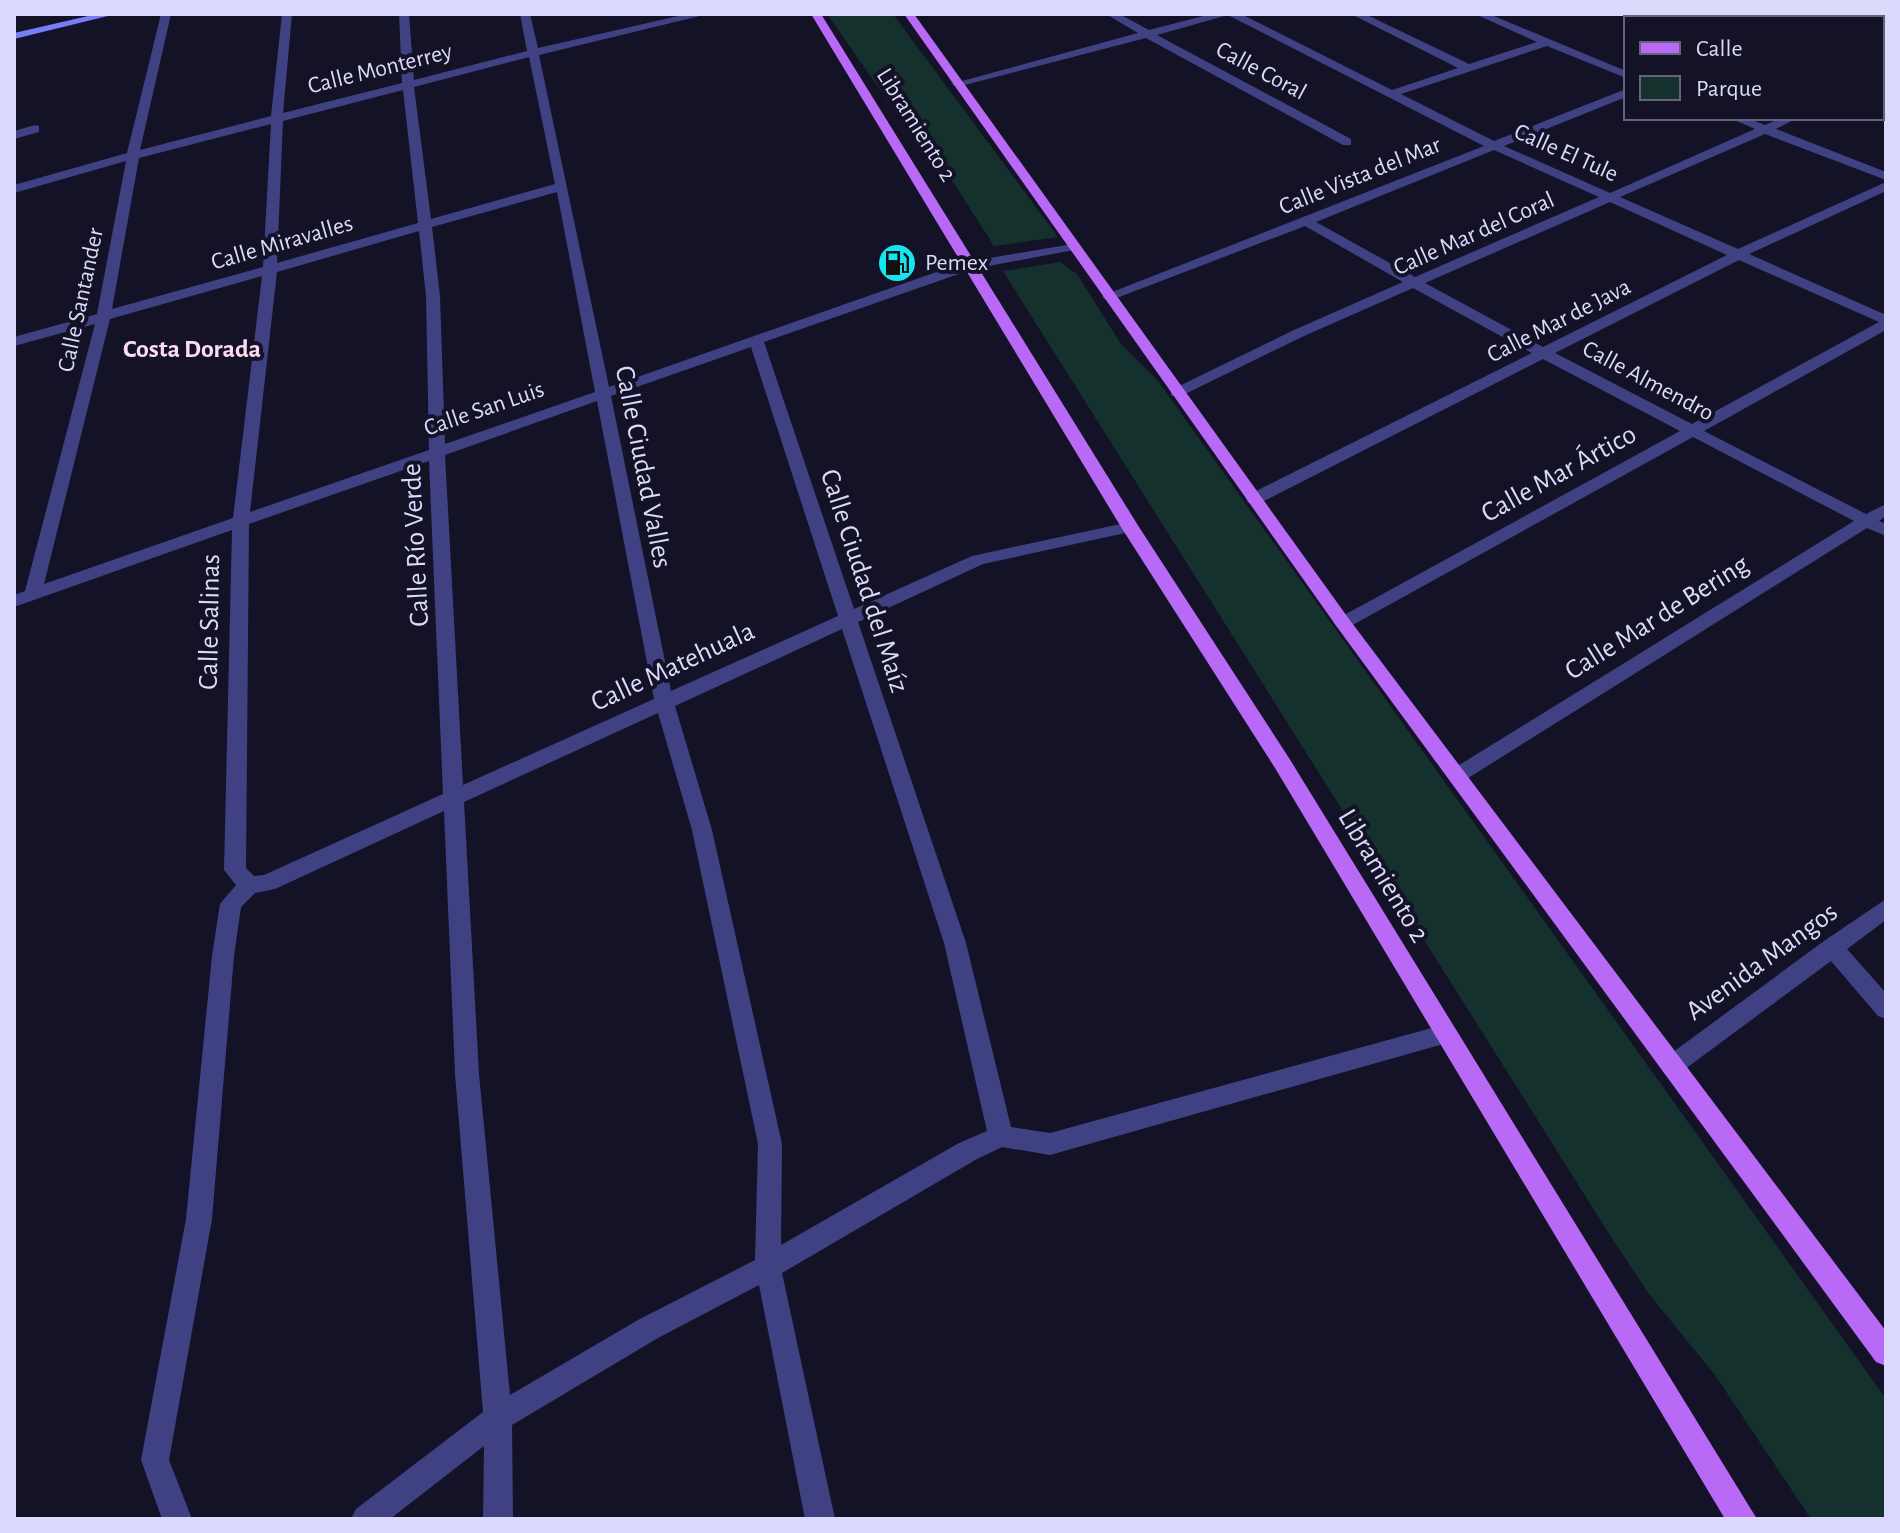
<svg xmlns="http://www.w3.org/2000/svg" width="1900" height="1533" viewBox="0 0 1900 1533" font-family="'Alegreya Sans',sans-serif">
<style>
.green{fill:#15312e}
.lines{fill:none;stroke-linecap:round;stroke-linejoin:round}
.minor{fill:#404183;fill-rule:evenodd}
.secondary{fill:#787cf6;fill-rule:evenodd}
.primary{fill:#b869f5;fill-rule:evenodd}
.labels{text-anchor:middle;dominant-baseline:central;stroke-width:8;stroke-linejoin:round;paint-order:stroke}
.far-street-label{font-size:24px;fill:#dcdafc;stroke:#141227}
.far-poi-label{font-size:24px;fill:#dcdafc;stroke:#141227;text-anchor:start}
.far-neighbourhood-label{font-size:26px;font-weight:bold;fill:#fddcf3;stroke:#141227}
.street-label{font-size:28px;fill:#dcdafc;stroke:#141227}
</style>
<rect width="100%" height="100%" fill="#141227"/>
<g class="green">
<path d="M827,14H893L1058,237L994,246L955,185L923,151Z"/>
<path d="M1060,262L1077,274L1121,344L1158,381L1886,1399V1519H1811L1715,1375L1649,1294L1613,1240L1003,271Z"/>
</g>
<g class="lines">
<g class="minor">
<path d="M161,14H171L140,150L271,116L282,14H292L283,113L402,83L399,14H409L414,80L527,51L520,14H530L538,48L687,14H708L539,55L609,387L965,262L1079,243V249L1074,250L973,269L764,342L854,609L972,556L1130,522L1139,527L1130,532L983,564L858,622L966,943L1011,1127L1050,1133L1446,1024L1454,1027L1458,1034L1454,1041L1050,1155L1002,1147L977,1159L782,1273L835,1519H805L759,1285L658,1338L512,1425L513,1519H483L484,1446L390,1519H351L356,1509L483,1412L455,1074L444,811L275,889L255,893L241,907L234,956L212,1219L169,1460L192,1519H162L141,1460L186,1219L212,956L220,904L236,885L224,870L232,530L14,607V595L25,591L95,324L14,346V337L97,314L126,161L14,193V185L127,153ZM529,57L555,184L431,219L414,87ZM403,90L418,223L277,263L283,121ZM271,124L263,267L112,309L139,158ZM557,192L595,392L445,444L440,296L432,227ZM419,231L426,296L429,450L250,512L277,272ZM262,276L233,518L44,584L110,319ZM751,347L838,616L671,691L611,396ZM597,401L654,699L463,785L445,455ZM429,461L443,794L264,875L254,876L246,868L249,524ZM842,629L944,943L987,1131L959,1143L781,1245L782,1144L712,830L675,706ZM658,713L692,830L758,1144L755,1260L638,1320L510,1395L479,1074L464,802Z"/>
<path d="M1106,14H1119L1149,30L1211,14H1241L1392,90L1458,68L1351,14H1365L1469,64L1537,42L1475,14H1489L1626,71V78L1547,46L1401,94L1494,141L1626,89V97L1504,146L1610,193L1755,129L1730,118H1747L1765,125L1781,118H1797L1776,129L1886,172V180L1765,134L1620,197L1738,249L1886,182V191L1749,254L1886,315V330L1704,431L1866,514L1886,504V516L1879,521L1886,524V536L1867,528L1465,780H1451L1448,775L1451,770L1854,521L1693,437L1349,627H1337L1334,623L1337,619L1680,431L1543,359L1260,503H1248L1246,499L1248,495L1532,353L1413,288L1304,336L1181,396H1171V390L1294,330L1403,282L1305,226L1114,299H1104L1102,296L1484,146L1228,15L1157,35L1351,139V145H1343L1146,38L957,87L951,84L1138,33ZM1494,150L1599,197L1415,277L1316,222ZM1610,202L1727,255L1543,347L1425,283ZM1739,260L1879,322L1692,424L1555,353Z"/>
<path d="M1811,14H1826L1821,18H1806Z"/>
<path d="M1882,52L1886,53V59L1882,58Z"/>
<path d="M1886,74V81L1882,82V75Z"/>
<path d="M35,125L39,126V132L14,139V131Z"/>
<path d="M1886,899V920L1847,949L1886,993V1019L1878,1016L1831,961L1681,1072L1673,1075L1665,1072L1661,1065L1665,1058L1824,941Z"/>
</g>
<path class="secondary" d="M97,14H116L14,39V33Z"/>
<g class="primary">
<path d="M811,14H821L1139,527L1289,758L1757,1519H1725L1275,768L1121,527Z"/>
<path d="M904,14H914L1349,619L1886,1331V1366L1876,1362L1337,627Z"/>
</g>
</g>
<defs>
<g id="fuel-disc" transform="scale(2)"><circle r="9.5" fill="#14e5ef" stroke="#141227"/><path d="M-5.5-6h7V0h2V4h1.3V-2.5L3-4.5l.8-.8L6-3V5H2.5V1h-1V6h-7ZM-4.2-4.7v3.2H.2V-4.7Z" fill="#111"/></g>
</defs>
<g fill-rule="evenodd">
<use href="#fuel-disc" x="897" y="263"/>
</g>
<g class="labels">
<g class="far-street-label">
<text transform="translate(380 69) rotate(-14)">Calle Monterrey</text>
<text transform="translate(1261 71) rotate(28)">Calle Coral</text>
<text transform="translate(916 125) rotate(58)">Libramiento 2</text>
<text transform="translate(1566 153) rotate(24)">Calle El Tule</text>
<text transform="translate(1360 176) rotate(-22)">Calle Vista del Mar</text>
<text transform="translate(1474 234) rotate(-24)">Calle Mar del Coral</text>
<text transform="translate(282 243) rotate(-16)">Calle Miravalles</text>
<text transform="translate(81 300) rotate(-78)">Calle Santander</text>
<text transform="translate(1559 321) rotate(-27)">Calle Mar de Java</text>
<text transform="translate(1648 381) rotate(28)">Calle Almendro</text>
<text transform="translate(484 409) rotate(-19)">Calle San Luis</text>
</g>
<g class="far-poi-label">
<text x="925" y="263">Pemex</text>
</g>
<g class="far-neighbourhood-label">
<text x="192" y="349">Costa Dorada</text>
</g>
<g class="street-label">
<text transform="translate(643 467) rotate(79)">Calle Ciudad Valles</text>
<text transform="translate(1559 474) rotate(-29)">Calle Mar Ártico</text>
<text transform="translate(416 545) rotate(-93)">Calle Río Verde</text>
<text transform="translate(864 581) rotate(72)">Calle Ciudad del Maíz</text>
<text transform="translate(1657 618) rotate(-32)">Calle Mar de Bering</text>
<text transform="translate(210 622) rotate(-89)">Calle Salinas</text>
<text transform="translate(673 667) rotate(-25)">Calle Matehuala</text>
<text transform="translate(1383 876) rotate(59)">Libramiento 2</text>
<text transform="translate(1762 962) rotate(-36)">Avenida Mangos</text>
</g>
</g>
<rect width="1900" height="1533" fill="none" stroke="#dcdafc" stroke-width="32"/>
<rect x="1624" y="16" width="260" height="104" fill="#141227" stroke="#64627c" stroke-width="2"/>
<rect x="1640" y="42" width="40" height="12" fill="#b869f5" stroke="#64627c" stroke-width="2"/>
<text x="1696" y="56" font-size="24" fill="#dcdafc">Calle</text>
<rect x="1640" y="76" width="40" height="24" fill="#15312e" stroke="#64627c" stroke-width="2"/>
<text x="1696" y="96" font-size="24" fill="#dcdafc">Parque</text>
</svg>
